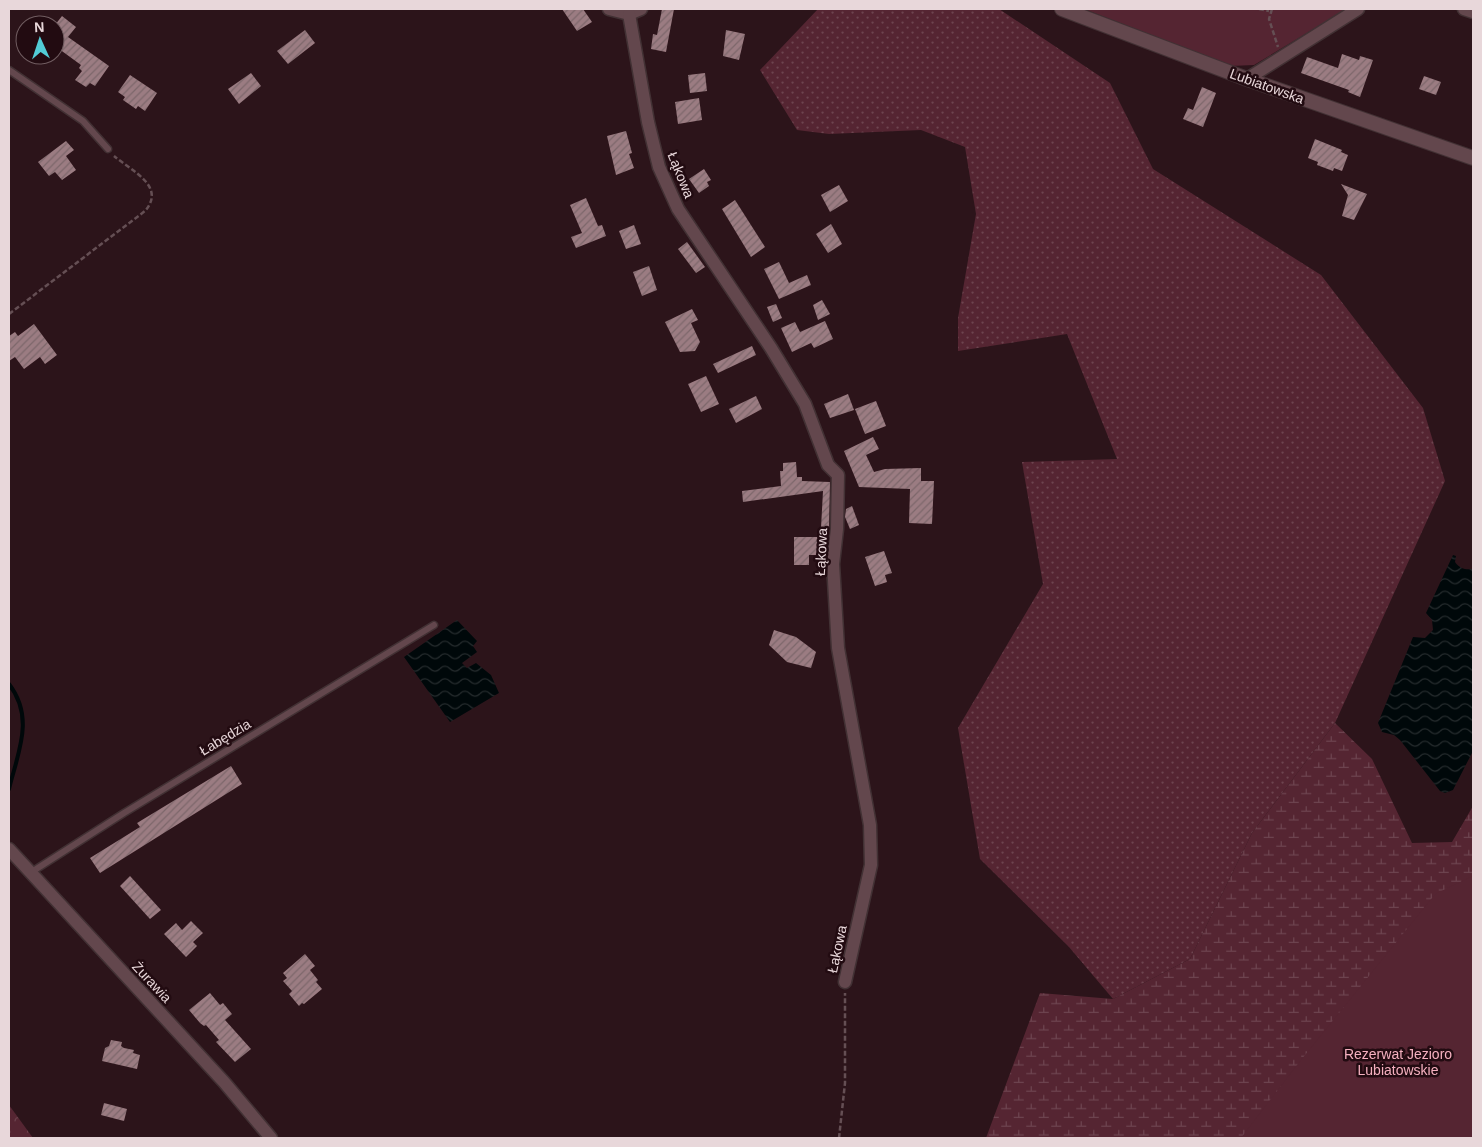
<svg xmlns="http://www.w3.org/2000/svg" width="1482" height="1147" viewBox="0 0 1482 1147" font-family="Arial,sans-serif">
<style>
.grass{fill:url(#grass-dots)}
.forest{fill:url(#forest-crowns)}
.wetland{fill:url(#wetland-marsh)}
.park{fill:#552532}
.water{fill:url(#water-waves)}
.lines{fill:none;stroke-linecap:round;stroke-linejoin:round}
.stream{stroke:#00080a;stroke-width:4}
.building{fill:url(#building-hatch)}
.service-casing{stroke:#423134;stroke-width:9}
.minor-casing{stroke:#423134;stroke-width:15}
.tertiary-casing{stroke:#423134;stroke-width:16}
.path{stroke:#654f54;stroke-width:2.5;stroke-dasharray:5 2.5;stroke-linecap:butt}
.service{stroke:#63474d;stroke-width:6}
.minor{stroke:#63474d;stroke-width:12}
.tertiary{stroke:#63474d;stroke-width:14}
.labels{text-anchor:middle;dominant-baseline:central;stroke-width:5;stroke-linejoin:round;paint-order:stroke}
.street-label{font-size:14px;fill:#e8d7da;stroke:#220b11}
.park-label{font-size:14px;fill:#f5b0bf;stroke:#220b11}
</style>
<defs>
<pattern id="grass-dots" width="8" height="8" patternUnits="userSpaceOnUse" patternTransform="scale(1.25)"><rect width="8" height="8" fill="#552532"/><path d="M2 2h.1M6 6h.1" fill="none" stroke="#6d444f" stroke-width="1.8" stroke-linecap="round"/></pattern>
<pattern id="forest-crowns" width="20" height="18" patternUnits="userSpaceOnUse" patternTransform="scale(1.25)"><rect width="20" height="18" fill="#552532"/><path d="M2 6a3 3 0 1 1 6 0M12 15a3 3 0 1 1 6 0" fill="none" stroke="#6d444f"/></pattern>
<pattern id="wetland-marsh" width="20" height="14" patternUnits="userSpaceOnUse" patternTransform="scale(1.25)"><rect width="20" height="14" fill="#552532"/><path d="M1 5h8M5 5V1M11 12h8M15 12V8" fill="none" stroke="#6d444f"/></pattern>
<pattern id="water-waves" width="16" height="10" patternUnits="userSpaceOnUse" patternTransform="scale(1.25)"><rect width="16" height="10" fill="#00080a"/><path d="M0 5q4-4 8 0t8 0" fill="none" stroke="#252b2d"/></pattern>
<pattern id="building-hatch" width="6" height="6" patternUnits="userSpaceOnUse" patternTransform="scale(1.25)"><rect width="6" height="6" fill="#9b7c82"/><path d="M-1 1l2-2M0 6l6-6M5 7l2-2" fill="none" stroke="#7d676b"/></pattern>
</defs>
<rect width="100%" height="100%" fill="#2c141a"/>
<path class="grass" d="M818,9H999L1110,83L1153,169L1321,275L1423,408L1445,481L1335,723L1252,833L1190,959L1113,999L1069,947L980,859L958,728L1043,584L1022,462L1117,459L1067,334L958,351V318L976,214L965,147L921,130L829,134L797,130L760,70Z"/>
<path class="forest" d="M9,1105L33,1138H9Z"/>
<path class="wetland" d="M1335,723L1372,759L1412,843L1452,842L1473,806V1138H986L1040,993L1113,999L1190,959L1252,833Z"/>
<g class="park">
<path d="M1084,9H1347L1254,65L1231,66Z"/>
<path d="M1473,876V1138H1241L1297,1065L1432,898L1437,893Z"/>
</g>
<g class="water">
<path d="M1453,555L1456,556L1455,562C1460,569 1466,570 1473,569V751L1453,790L1445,793L1440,791L1400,740L1394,735L1382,732L1378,723L1413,637L1425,638L1433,630L1432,620L1426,613Z"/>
<path d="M457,620L477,641L473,646L477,652L462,663L467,668L476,663L491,675L499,693L450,722L404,657Z"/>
</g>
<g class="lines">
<path class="stream" d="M9,684C35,718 18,752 9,789"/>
</g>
<g class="building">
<path d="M562,9H583L592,22L577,31Z"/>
<path d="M662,9H674L666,52L651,49L653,34L657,35Z"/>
<path d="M62,16L76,27L68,37L109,66L95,86L90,83L86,87L75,80L82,71L79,68L81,65L55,46V25Z"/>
<path d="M305,30L315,43L288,64L277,51Z"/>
<path d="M726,30L745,34L739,60L723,56Z"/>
<path d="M1342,54L1359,60L1360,56L1373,60L1360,97L1348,92L1349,90L1301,73L1307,57L1338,68Z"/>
<path d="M251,73L261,86L239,104L228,89Z"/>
<path d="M705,73L707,91L690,93L688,75Z"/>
<path d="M130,75L157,93L145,111L138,106L136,109L123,100L125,97L118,92Z"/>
<path d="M1424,76L1441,82L1436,95L1419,89Z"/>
<path d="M1202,87L1216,93L1203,127L1183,119L1188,108L1193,110Z"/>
<path d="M699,98L702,120L678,124L675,102Z"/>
<path d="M626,131L632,153L629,154L634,168L616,175L607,136Z"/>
<path d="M1315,139L1342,150L1341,152L1348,155L1342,171L1334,168L1333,171L1317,165L1318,162L1308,158Z"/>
<path d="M66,141L74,150L66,156L76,170L62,180L55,172L49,176L38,162Z"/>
<path d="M704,169L711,180L707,182L709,186L699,193L689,179Z"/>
<path d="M1341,184L1367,194L1354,220L1342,216L1348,195Z"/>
<path d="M839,185L848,201L830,212L821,195Z"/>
<path d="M586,198L598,226L602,225L606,236L576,248L571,237L582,233L570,205Z"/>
<path d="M735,200L765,247L751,257L722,209Z"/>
<path d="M831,224L842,244L828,253L816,234Z"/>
<path d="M634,225L641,244L626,249L619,231Z"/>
<path d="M687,242L705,267L696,273L678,249Z"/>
<path d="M779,262L789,283L807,275L811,285L779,299L764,269Z"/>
<path d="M649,266L657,290L642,296L633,272Z"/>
<path d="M822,300L830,314L818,320L813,305Z"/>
<path d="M776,304L782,318L773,322L767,307Z"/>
<path d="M692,309L698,320L691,323L700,342L695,351L680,352L665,322Z"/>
<path d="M825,321L833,339L814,348L811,343L792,352L781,328L795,322L800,332Z"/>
<path d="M34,324L57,355L45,364L40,357L24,369L15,357L9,361V336L15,332L18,336Z"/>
<path d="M752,346L756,355L718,373L713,364Z"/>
<path d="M706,376L719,404L701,412L688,384Z"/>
<path d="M848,394L854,410L830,418L824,404Z"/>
<path d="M756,396L762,409L736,423L729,409Z"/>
<path d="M876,401L886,426L865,434L855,409Z"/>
<path d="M873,437L879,449L866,455L874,472L885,469L921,468V481H934L932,524L909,523L910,489L859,487L844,451Z"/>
<path d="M796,462L797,477H802V481L830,482L829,528H821L823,491L743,502L742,491L781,486L780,471H783V463Z"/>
<path d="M852,506L859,525L850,529L845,517L846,509Z"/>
<path d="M794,537H828L826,555H809V565H794Z"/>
<path d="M884,551L892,573L885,575L887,582L875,586L865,557Z"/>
<path d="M774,630L796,637L816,652L811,668L787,662L769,645Z"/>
<path d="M231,766L242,784L100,873L90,858L140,827L137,823Z"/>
<path d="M130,876L161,910L150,919L120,886Z"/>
<path d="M191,921L203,933L193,942L197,946L186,957L164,934L176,923L182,930Z"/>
<path d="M305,954L315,966L310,970L318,980L316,982L322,989L304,1004L302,1003L299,1006L289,994L292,991L283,981L287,978L283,973Z"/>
<path d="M210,993L220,1005L223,1003L232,1014L225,1020L251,1049L235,1062L216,1042L219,1040L206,1025L204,1026L200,1023L189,1010Z"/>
<path d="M111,1040L122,1042L121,1046L124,1048L134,1050L133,1053L140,1055L137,1069L102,1061L105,1048L109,1046Z"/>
<path d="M104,1103L127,1109L124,1121L101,1115Z"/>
</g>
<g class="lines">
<g class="service-casing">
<g id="service">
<path d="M9,70L83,121L108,149"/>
<path d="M30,873L124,813L434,625"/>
</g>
</g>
<g class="minor-casing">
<g id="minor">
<path d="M609,9L629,14L641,9"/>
<path d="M1464,9L1473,12"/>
<path d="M629,14L648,122L659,167L678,209L771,348L805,404L828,465L838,475L837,529L833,564L838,648L870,825L871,865L845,982"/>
<path d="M1247,79L1358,9"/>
<path d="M9,849L224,1082L271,1138"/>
</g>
</g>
<g class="tertiary-casing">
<path id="tertiary" d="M1062,9L1247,79L1473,158"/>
</g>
<g class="path">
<path d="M1259,9L1269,11"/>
<path d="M1272,9L1269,19L1278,47"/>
<path d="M9,314L145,211C167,186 130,170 114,156"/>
<path d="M839,1138L845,1083V993"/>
</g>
<use href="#service" class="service"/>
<use href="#minor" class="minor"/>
<use href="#tertiary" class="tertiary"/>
</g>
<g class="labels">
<g class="street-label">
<text transform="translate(1267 86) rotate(20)">Lubiatowska</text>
<text transform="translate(681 175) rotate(68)">Łąkowa</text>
<text transform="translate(821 552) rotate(-87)">Łąkowa</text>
<text transform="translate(225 737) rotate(-31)">Łabędzia</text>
<text transform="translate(837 949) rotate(-78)">Łąkowa</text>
<text transform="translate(152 982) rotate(47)">Żurawia</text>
</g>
<g class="park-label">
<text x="1398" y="1054">Rezerwat Jezioro<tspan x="1398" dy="16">Lubiatowskie</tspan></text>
</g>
</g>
<rect width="1482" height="1147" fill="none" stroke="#e8d7da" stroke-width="20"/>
<g transform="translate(40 40) rotate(357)"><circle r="24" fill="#220b11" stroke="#715d61"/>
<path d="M0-4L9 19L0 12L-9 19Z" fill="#52ccd6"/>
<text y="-8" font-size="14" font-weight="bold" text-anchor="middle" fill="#e8d7da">N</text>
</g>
</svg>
